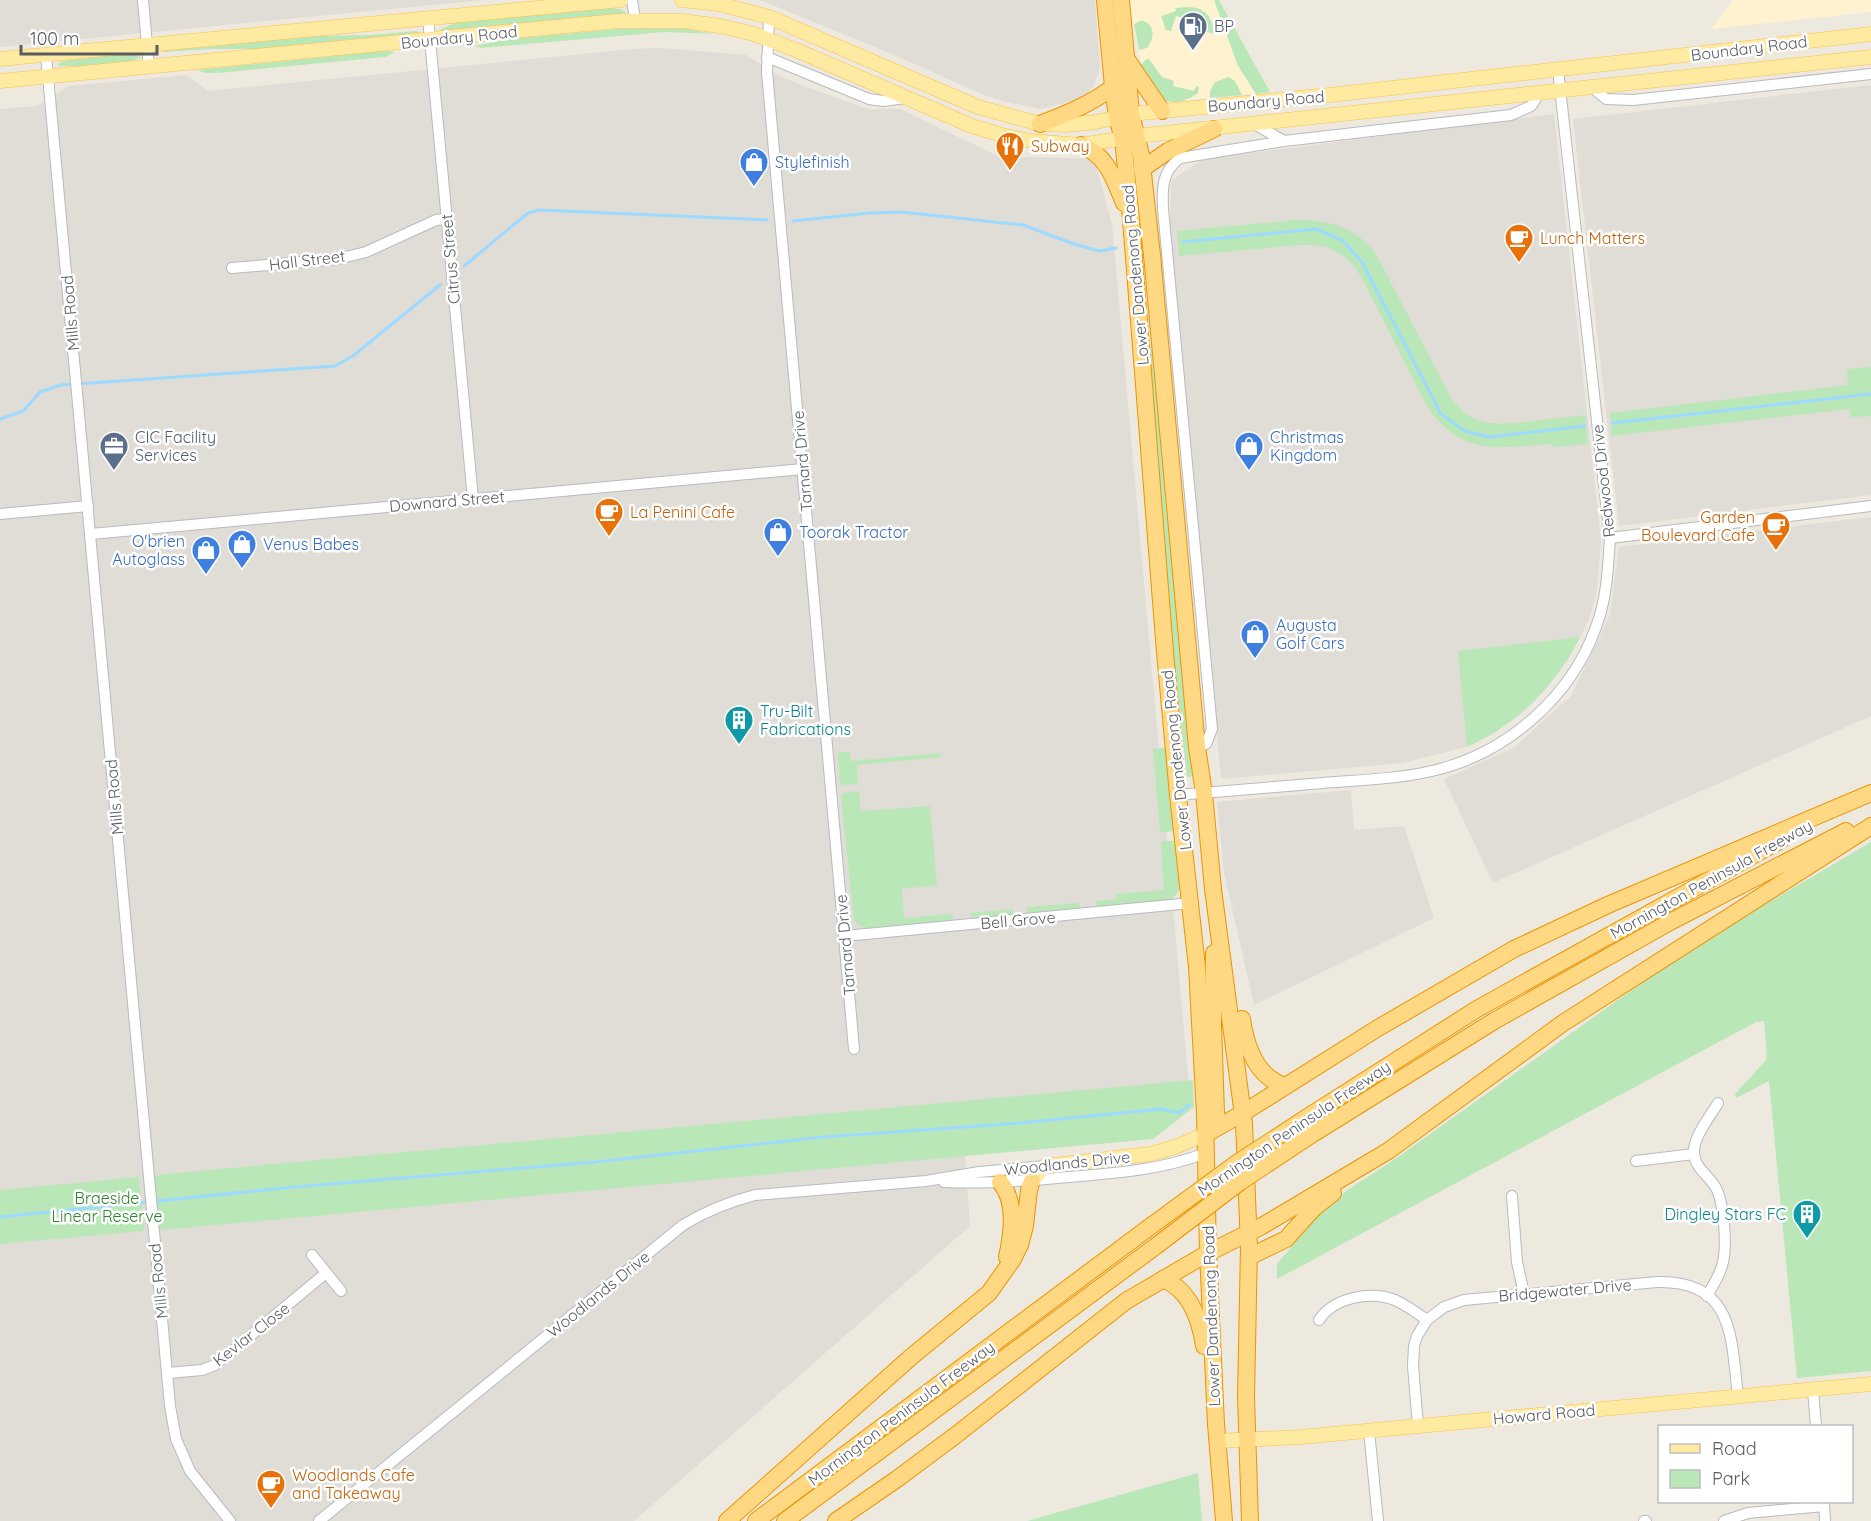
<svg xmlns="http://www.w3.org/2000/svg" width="1871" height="1521" viewBox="0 0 1871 1521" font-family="Quicksand,sans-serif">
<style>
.commercial{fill:#fff2d1}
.industrial{fill:#e0dcd6}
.green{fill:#bae7b8}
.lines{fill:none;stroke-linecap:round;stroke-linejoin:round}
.stream{stroke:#9cdaff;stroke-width:3}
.minor-casing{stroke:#b7babf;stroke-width:12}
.major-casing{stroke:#fec046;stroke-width:15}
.highway-casing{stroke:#eb9400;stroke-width:18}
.minor{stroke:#fff;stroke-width:10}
.major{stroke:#ffeaa1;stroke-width:14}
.highway{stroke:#ffd883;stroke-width:16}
.highway-bridge-casing{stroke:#eb9400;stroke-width:18;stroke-linecap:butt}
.highway-bridge{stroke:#ffd883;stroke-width:16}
.labels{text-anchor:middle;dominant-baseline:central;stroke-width:5;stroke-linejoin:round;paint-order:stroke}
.service-label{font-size:16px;fill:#4e5e75;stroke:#fff;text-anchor:start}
.street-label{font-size:16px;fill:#585c61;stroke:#fff}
.food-label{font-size:16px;fill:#c56008;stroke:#fff;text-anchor:start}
.shop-label{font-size:16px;fill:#366cbe;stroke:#fff;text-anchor:start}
.culture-label{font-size:16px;fill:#0d838f;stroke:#fff;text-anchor:start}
.park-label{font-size:16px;fill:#2e842d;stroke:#fff}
</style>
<rect width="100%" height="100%" fill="#ede9de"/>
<g class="commercial">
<path d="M1128,0H1219L1270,92L1166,102L1143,71Z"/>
<path d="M1733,0H1871V12L1711,29Z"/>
</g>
<g class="industrial">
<path d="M0,0H483L0,47Z"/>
<path d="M760,0H1095L1100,68L1093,87L1083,98L1041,109L1006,102L982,94L887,52Z"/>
<path d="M662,48L746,55L780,76L806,87L868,109H900L998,156L1092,159L1097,169L1112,224L1189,1087L961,1106L970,1226L634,1521H0V109L37,106L69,86L186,75L208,91L633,49Z"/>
<path d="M1871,85V495L1619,526L1573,119Z"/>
<path d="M1554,114L1601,540L1597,589L1589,620L1569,658L1545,690L1525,711L1493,734L1467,747L1402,763L1221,779L1170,224L1171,181L1203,159Z"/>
<path d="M1871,517V716L1493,883L1444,779L1513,748L1571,696L1610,615L1619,547Z"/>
<path d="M1351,790L1354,830L1404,826L1434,918L1254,1005L1224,872L1217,802Z"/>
</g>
<g class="green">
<path d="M1214,0H1219L1270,92L1256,94L1238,66Z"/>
<path d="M1188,7C1206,7 1212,18 1215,34L1194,29L1195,21L1176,16L1171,31L1166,30L1161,16L1176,11L1175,8Z"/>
<path d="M607,8L620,9L626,13L442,31L439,30L455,23L467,21Z"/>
<path d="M1142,20L1149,24C1155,32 1153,40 1147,48L1139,50L1134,24Z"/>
<path d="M628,28L687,29L714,34L664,32L481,48L474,46L510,39Z"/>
<path d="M416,31L420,33L258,49H212L162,52L167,50L313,36L371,35Z"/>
<path d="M382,51L395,52L385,57L218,73H205L197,70Z"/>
<path d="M128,54L142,57C129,64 71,69 57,65L61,62L70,60Z"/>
<path d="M1149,59L1162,77L1174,81L1173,86L1194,91L1196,86L1199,87L1198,93C1187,101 1174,105 1160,99L1141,65L1145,60Z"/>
<path d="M1229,77L1235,81L1242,95L1210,98V91L1215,82Z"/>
<path d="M1297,220C1331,220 1355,227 1376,254L1450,396C1472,429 1499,425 1533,421C1550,419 1568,417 1585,415L1588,444L1556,447L1548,444C1493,449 1458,455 1425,403L1362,278L1353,265L1342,255L1327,247L1316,245H1299L1179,256L1177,231Z"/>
<path d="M1152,329L1191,750L1192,776L1189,777L1187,776L1168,609L1149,375Z"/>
<path d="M1871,367V416L1851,417L1850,409L1612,436L1610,413L1848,385L1847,369Z"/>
<path d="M1580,637C1555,687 1517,724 1467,747L1458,651Z"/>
<path d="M1164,748L1167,749L1174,831L1162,833L1160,830L1153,749Z"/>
<path d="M840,752H849L851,761L940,753L941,757L857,765L858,784L844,785L840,782L838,755Z"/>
<path d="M859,791L861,811L930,806L937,885L902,889L904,918L952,914L953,920L868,928L862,927L854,921L841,797L844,793Z"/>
<path d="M1163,841H1175C1178,859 1189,889 1170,900L1097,907L1096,901L1117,899L1116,894L1164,890L1161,844Z"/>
<path d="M1871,842V1371L1797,1378L1769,1081L1736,1098L1735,1094L1767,1059L1764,1021L1756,1022L1277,1279V1264L1323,1209L1349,1189L1391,1162L1685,952Z"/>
<path d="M1079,903L1080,908L1027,913V907Z"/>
<path d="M1013,909V914L971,919L970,913Z"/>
<path d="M1193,1080L1194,1107L1153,1139L160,1230L158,1225L154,1181L155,1176L165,1174Z"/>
<path d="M139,1177L144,1231L0,1244V1190Z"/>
<path d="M1198,1473L1202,1521H1027Z"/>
</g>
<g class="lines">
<g class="stream">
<path d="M793,221L869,213L901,212L1023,225L1074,244L1099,251L1116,248"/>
<path d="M1183,242L1316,229L1342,240L1362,262L1441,414L1465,431L1489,437L1585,426"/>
<path d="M464,266L528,213L539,210L767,220"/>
<path d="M0,419L23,411L40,392L61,385L335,366L353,356L441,284"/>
<path d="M1612,423L1871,394"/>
<path d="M0,1217L294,1187L595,1162L823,1137L1020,1123L1161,1109L1179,1113L1189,1105"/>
</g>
<g class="minor-casing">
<g id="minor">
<path d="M143,0L149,67"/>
<path d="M632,0L635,20"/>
<path d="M769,17L767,72L854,1049"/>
<path d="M428,18L473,499"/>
<path d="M46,55L170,1406L176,1439L190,1471L230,1521"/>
<path d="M767,57L869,99L883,101L905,98"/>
<path d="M1593,88L1606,99L1633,100L1871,74"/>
<path d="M1256,125L1284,141"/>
<path d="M232,268L338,259L366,252L436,220L446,219"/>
<path d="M0,514L88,506"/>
<path d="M91,534L803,469"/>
<path d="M1610,538L1871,506"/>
<path d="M1197,747L1206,744L1212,729L1163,209C1162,188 1162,171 1180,158L1284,141L1511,115L1531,106L1539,94"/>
<path d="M1178,795C1227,791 1275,787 1323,783C1361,780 1400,779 1436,770C1508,752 1571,697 1596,627C1607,598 1608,568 1610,538L1558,70"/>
<path d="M845,936L1191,903"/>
<path d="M1636,1161L1694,1154"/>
<path d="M944,1182C986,1184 1027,1181 1069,1177C1117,1173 1161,1170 1206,1153"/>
<path d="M1512,1196L1517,1262L1524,1294"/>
<path d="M312,1255L341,1291"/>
<path d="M1707,1296C1713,1285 1721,1274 1723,1262C1727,1245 1724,1203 1716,1188C1709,1175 1695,1169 1694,1153C1693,1137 1710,1117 1718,1103"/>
<path d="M1319,1320C1334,1297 1370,1291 1395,1300C1406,1305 1417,1313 1427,1320"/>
<path d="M168,1373L202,1370L215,1365L326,1273"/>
<path d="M1813,1390L1816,1426"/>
<path d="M1418,1426L1413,1366L1414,1346L1417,1336L1427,1320L1444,1307L1464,1300L1657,1282C1735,1280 1731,1339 1738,1396"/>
<path d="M1369,1431L1378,1521"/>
<path d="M1824,1502L1825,1521"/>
<path d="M319,1521L683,1225C706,1211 728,1202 755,1195L926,1181L979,1172L1045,1166"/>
<path d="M1644,1521H1646"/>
<path d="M1724,1521L1748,1513L1824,1506"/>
</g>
</g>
<g class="major-casing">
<g id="major">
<path d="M682,0L719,4L769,17L978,107L1040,124L1066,125L1096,122L1131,114L1330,95L1871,34"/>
<path d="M0,59L621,0"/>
<path d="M0,81L617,21H683L720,26L754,34L796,50L972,126L1002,135L1030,141L1081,145L1137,136L1871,57"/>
<path d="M1032,1181L1045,1166L1150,1154L1175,1147L1206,1134"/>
<path d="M1217,1441L1301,1437L1871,1384"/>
</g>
</g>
<g class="highway-casing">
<g id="highway">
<path d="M1105,0L1113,87L1117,117L1123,139L1131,220L1165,652L1178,795L1197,967L1205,1114L1208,1253L1216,1424L1224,1521"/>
<path d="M1121,0L1131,114L1141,155L1152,255L1197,747L1204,793L1213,889L1244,1123L1249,1247L1246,1397L1250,1521"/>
<path d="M1128,61L1162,111"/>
<path d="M1040,124C1066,114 1091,104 1113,87"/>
<path d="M1081,145C1107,155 1114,179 1124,203"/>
<path d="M1142,169L1168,151L1214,129"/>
<path d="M1214,953L1213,1024L1216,1113"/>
<path d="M1242,1019C1246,1046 1256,1078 1286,1086"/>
<path d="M1306,1118L1477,1009L1781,840"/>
<path d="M1206,1134L1243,1113L1378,1028L1514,949L1610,904L1871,793"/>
<path d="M1311,1135L1494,1021L1670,922L1846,831"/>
<path d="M1000,1182C1017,1201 1012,1235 1007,1257"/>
<path d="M1249,1257L1286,1239L1314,1208L1333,1193"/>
<path d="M1163,1279C1190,1290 1200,1319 1204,1346"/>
<path d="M727,1521L911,1357L989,1293L1013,1259L1020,1245L1025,1226L1029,1190L1032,1181"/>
<path d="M756,1521L1151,1226"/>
<path d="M785,1521L1156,1246"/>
<path d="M836,1521L897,1479L956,1435L1126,1301L1208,1253L1262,1226L1388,1151L1563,1023L1871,826"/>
</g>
</g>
<use href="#minor" class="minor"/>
<use href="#major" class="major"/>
<use href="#highway" class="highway"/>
<g class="highway-bridge-casing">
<g id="highway-bridge">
<path d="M1151,1226L1237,1163L1306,1118"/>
<path d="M1156,1246L1240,1182L1311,1135"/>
</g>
</g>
<use href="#highway-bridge" class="highway-bridge"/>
</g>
<defs>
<g id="fuel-pin" transform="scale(1.5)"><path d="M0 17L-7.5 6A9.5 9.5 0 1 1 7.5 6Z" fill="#5c6f8a" stroke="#fff"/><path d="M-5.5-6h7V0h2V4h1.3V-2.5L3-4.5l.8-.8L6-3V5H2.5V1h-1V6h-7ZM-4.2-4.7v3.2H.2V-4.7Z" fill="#fff"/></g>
<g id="restaurant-pin" transform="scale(1.5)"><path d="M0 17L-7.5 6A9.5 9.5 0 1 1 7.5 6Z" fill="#e8710a" stroke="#fff"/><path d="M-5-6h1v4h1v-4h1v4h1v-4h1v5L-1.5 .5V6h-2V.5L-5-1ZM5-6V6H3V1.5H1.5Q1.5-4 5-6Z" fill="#fff"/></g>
<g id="shop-pin" transform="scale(1.5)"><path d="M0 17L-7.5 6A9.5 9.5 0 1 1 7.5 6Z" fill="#3f7fe0" stroke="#fff"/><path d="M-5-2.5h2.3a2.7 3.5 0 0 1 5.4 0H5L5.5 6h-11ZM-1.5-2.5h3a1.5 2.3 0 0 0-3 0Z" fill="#fff"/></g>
<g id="cafe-pin" transform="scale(1.5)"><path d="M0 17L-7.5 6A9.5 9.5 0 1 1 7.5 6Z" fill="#e8710a" stroke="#fff"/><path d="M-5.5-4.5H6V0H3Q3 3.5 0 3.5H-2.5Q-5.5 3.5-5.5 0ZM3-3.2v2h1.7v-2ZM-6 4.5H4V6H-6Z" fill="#fff"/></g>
<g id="office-pin" transform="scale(1.5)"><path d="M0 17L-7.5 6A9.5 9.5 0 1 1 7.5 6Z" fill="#5c6f8a" stroke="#fff"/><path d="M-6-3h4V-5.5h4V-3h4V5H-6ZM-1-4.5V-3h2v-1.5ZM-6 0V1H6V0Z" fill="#fff"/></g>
<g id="building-pin" transform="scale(1.5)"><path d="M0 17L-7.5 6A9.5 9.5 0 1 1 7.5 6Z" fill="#0f9aa8" stroke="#fff"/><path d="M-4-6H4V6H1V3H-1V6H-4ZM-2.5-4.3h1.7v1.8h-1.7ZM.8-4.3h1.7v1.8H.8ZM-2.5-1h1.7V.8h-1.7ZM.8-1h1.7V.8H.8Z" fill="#fff"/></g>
</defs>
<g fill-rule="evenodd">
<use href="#fuel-pin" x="1193" y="26"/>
<use href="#restaurant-pin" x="1010" y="146"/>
<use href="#shop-pin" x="754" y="162"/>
<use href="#cafe-pin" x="1519" y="238"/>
<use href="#office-pin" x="114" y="446"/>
<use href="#shop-pin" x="1249" y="446"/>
<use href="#cafe-pin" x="609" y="512"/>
<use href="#cafe-pin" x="1776" y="526"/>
<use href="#shop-pin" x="778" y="532"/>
<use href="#shop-pin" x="242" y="544"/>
<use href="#shop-pin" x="206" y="550"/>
<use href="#shop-pin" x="1255" y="634"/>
<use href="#building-pin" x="739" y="720"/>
<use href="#building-pin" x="1807" y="1214"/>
<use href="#cafe-pin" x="271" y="1484"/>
</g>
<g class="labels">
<g class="service-label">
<text x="1214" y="26">BP</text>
<text x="135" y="437">CIC Facility<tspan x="135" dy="18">Services</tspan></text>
</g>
<g class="street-label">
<text transform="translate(459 37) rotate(-6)">Boundary Road</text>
<text transform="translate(1749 48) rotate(-7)">Boundary Road</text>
<text transform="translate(1266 101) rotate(-5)">Boundary Road</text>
<text transform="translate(450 259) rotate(-95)">Citrus Street</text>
<text transform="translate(307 260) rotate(-7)">Hall Street</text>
<text transform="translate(1135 275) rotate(-95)">Lower Dandenong Road</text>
<text transform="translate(70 313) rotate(-95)">Mills Road</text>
<text transform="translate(802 461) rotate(-95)">Tarnard Drive</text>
<text transform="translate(1603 481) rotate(-96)">Redwood Drive</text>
<text transform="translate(447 501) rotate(-5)">Downard Street</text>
<text transform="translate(1176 760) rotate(-96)">Lower Dandenong Road</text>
<text transform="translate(114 797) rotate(-95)">Mills Road</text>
<text transform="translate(1711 879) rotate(-29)">Mornington Peninsula Freeway</text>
<text transform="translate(1018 920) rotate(-5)">Bell Grove</text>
<text transform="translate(845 945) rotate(-95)">Tarnard Drive</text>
<text transform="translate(1294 1128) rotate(-34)">Mornington Peninsula Freeway</text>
<text transform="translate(1067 1163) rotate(-6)">Woodlands Drive</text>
<text transform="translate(158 1281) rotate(-96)">Mills Road</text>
<text transform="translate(1565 1290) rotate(-5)">Bridgewater Drive</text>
<text transform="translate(598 1294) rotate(-39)">Woodlands Drive</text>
<text transform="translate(1211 1316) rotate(-92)">Lower Dandenong Road</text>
<text transform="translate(251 1334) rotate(-38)">Kevlar Close</text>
<text transform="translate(901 1413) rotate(-37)">Mornington Peninsula Freeway</text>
<text transform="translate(1544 1414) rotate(-5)">Howard Road</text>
</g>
<g class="food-label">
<text x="1031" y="146">Subway</text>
<text x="1540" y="238">Lunch Matters</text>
<text x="630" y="512">La Penini Cafe</text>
<text x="1755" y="517" text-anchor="end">Garden<tspan x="1755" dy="18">Boulevard Cafe</tspan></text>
<text x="292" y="1475">Woodlands Cafe<tspan x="292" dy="18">and Takeaway</tspan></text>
</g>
<g class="shop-label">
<text x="775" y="162">Stylefinish</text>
<text x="1270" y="437">Christmas<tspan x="1270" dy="18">Kingdom</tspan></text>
<text x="799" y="532">Toorak Tractor</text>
<text x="185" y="541" text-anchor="end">O'brien<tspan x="185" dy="18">Autoglass</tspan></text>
<text x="263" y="544">Venus Babes</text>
<text x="1276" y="625">Augusta<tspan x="1276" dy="18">Golf Cars</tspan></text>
</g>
<g class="culture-label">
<text x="760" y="711">Tru-Bilt<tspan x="760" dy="18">Fabrications</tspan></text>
<text x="1786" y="1214" text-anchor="end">Dingley Stars FC</text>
</g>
<g class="park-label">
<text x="107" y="1198">Braeside<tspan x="107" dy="18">Linear Reserve</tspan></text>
</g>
</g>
<rect x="1658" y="1425" width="195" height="78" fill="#ffffff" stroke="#bcbec0" stroke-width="1.5"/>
<rect x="1670" y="1444" width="30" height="9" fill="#ffeaa1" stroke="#bcbec0" stroke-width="1.5"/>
<text x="1712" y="1455" font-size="18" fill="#585c61">Road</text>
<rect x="1670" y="1470" width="30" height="18" fill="#bae7b8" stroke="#bcbec0" stroke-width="1.5"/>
<text x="1712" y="1485" font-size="18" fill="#585c61">Park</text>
<path d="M21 45v9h136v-9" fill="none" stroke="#585c61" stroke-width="3"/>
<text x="30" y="45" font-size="18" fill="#585c61" stroke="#ffffff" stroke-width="4.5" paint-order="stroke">100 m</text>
</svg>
